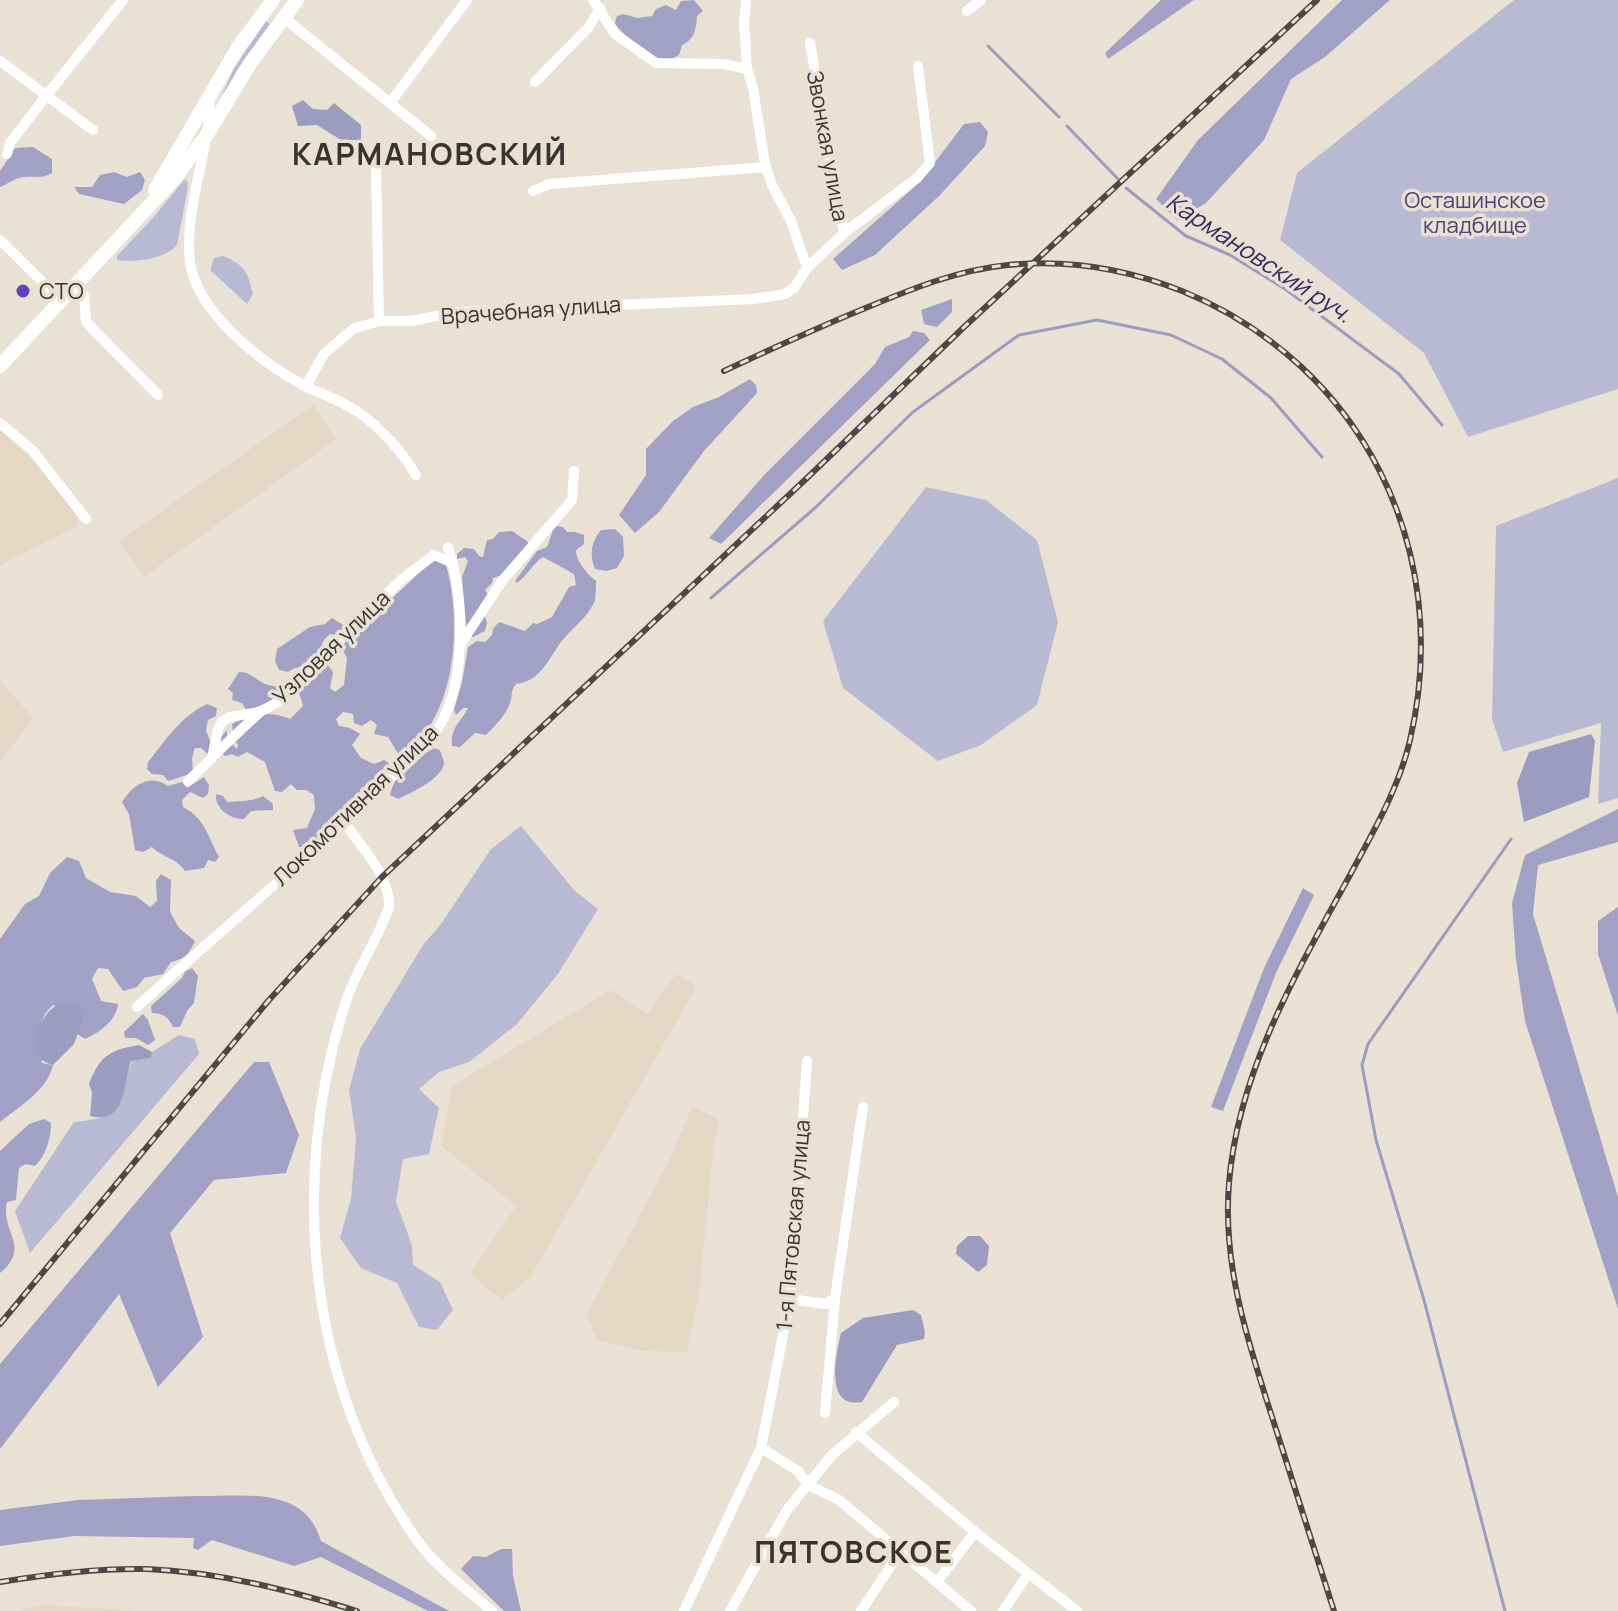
<svg xmlns="http://www.w3.org/2000/svg" width="1618" height="1611" viewBox="0 0 1618 1611" font-family="Manrope,sans-serif">
<style>
.built{fill:#e4d7c4}
.green{fill:#bab9d3}
.forest{fill:#a2a0c5}
.water{fill:#9c9bc0}
.lines{fill:none;stroke-linecap:round;stroke-linejoin:round}
.stream{stroke:#9c9bc0;stroke-width:3}
.minor{stroke:#fff;stroke-width:10}
.secondary{stroke:#fff;stroke-width:14}
.rail-casing{stroke:#4c4843;stroke-width:6}
.rail{stroke:#eae1d5;stroke-width:3;stroke-dasharray:9;stroke-linecap:butt}
.poi-dot{fill:#5e45be;stroke:#eae1d5;stroke-width:3}
.labels{text-anchor:middle;dominant-baseline:central;stroke-width:7;stroke-linejoin:round;paint-order:stroke}
.street-label{font-size:22px;fill:#383430;stroke:#eae1d5}
.park-label{font-size:22px;fill:#494477;stroke:#eae1d5}
.poi-label{font-size:22px;fill:#383430;stroke:#eae1d5;text-anchor:start}
.water-label{font-size:24px;font-style:italic;fill:#342d5e;stroke:#eae1d5}
.district-label{font-size:30px;font-weight:bold;letter-spacing:2px;fill:#383430;stroke:#eae1d5}
</style>
<rect width="100%" height="100%" fill="#eae1d5"/>
<g class="built">
<path d="M313,405L336,439L144,577L119,541Z"/>
<path d="M0,430L32,459L79,516L77,526L0,565Z"/>
<path d="M0,680L33,718L0,762Z"/>
<path d="M676,974L697,986L530,1278L502,1300L470,1274L516,1206L441,1146L452,1086L611,990L647,1014Z"/>
<path d="M692,1106L720,1120L714,1142L699,1296L687,1352L645,1351L597,1340L587,1314L671,1157Z"/>
<path d="M41,1605L137,1611H19Z"/>
</g>
<g class="green">
<path d="M1514,0H1618V389L1468,437L1424,353L1280,240L1297,173Z"/>
<path d="M266,21L270,24L237,70L218,106L233,70Z"/>
<path d="M184,180L187,181L188,187L177,245C165,259 135,263 117,260V256L153,218Z"/>
<path d="M223,256C245,265 248,273 253,294L247,304L210,270L214,258Z"/>
<path d="M1618,478V798L1598,804L1601,723L1503,752L1492,719L1496,526Z"/>
<path d="M926,487L986,500L1037,540L1058,622L1037,705L981,745L938,761L843,688L823,621Z"/>
<path d="M521,826L575,891L598,909L558,974L517,1024L469,1062L439,1072L419,1089L439,1108L429,1154L403,1159L396,1202L412,1245L413,1265L440,1282L453,1310L437,1330L419,1327L397,1283L361,1268L340,1238L351,1199L356,1138L349,1090L360,1049L423,945L441,924L491,849Z"/>
<path d="M179,1035L195,1039L199,1054L30,1253L15,1211L74,1122C127,1117 118,1104 132,1061L151,1058L152,1052Z"/>
</g>
<g class="forest">
<path d="M694,0L703,11L697,16C696,29 695,39 682,45L679,55C675,57 670,60 667,60C653,61 621,34 615,23L617,16L623,14L637,18L652,16L656,9L666,5L676,10L681,1Z"/>
<path d="M1161,0H1194L1108,59L1105,53Z"/>
<path d="M1342,0H1390L1325,57L1291,79L1264,140L1206,203L1177,220L1156,199L1198,140Z"/>
<path d="M980,122L988,132L985,146L939,196L875,255L842,270L833,259L920,182L964,124Z"/>
<path d="M33,147L52,159V173C41,179 37,176 25,177C16,177 8,184 0,187V171L15,148Z"/>
<path d="M114,172L127,177L140,172L145,180L142,190L124,204L79,194L74,187H92L100,175Z"/>
<path d="M952,299V312L937,327L924,324L921,310Z"/>
<path d="M913,331L924,333L930,340L721,544L709,538L766,473L875,364L885,347L909,337Z"/>
<path d="M750,379L756,385L757,393L704,451L659,512L635,533L619,515L646,475V449L673,421L693,407L719,397Z"/>
<path d="M557,526L563,527L567,532H575L584,535V544L576,550C576,561 587,574 596,581C596,586 596,594 595,600C591,612 577,625 568,634C551,650 545,681 516,684C510,691 513,695 510,703C506,715 495,726 486,735L475,733L460,747L452,746C450,728 461,722 468,708H463L456,715L454,710L462,682L468,647L477,641L485,642L492,635L493,629L499,622L525,631L533,623L537,624L552,617L569,587L576,585L574,574L543,557C534,562 527,576 517,583L515,581L537,551L547,547L553,530Z"/>
<path d="M615,529L623,537L624,556L617,568L606,571L595,569C589,553 591,543 601,530Z"/>
<path d="M512,531L527,541L530,546L507,573L493,578L492,583L485,590L490,598L483,613L487,622L485,631L473,637L467,635L462,577L468,561L465,557L457,559V554L464,548L474,549L479,556L483,557L487,540L493,539L499,532Z"/>
<path d="M433,560H439L446,565C461,617 457,699 419,740C412,747 408,753 399,755L388,737L374,734L377,725L371,720L362,726L354,723L353,714L343,712L336,719L339,726L350,728L360,734L352,745L361,758L374,764L384,760L389,763V769L310,847H299L293,830L307,828L315,809L314,795L306,790H297L291,784L282,792L275,791L265,762L247,752L238,757L232,754L225,756L219,750L208,754L201,748H195L192,758L193,773L168,781L163,775L152,774L147,769L148,762C165,741 181,716 207,704L217,708L216,716L208,720L206,730L210,741L216,743L227,730V739L237,749L238,744L234,741L232,724C251,714 270,710 290,719L303,706L297,686L316,668L327,664L333,672L330,688L335,692L344,685L347,658L341,646Z"/>
<path d="M332,618L348,628L342,636L330,634C318,644 324,648 318,657C310,667 297,665 288,672L279,670L275,661L277,649L310,627L325,624Z"/>
<path d="M239,672C256,671 258,690 286,686V688L271,701L247,711L242,703L232,700L233,693L228,689Z"/>
<path d="M434,748L440,750C441,755 444,759 444,763C443,778 411,793 398,799L390,795C394,773 416,759 434,748Z"/>
<path d="M204,777L209,785L208,794L203,798L190,792L182,800L183,807C205,818 208,837 219,857L215,862L208,860L204,868L185,871C177,858 163,858 152,847L143,852L135,850L129,814L122,802C133,785 149,773 168,786L182,782L187,788Z"/>
<path d="M216,794L223,796L227,802C240,801 251,802 263,796L273,804V810L251,811L244,819C231,820 214,808 216,794Z"/>
<path d="M1618,809V842L1538,865L1533,914L1618,1197V1309L1525,1021L1516,960L1512,903L1525,855Z"/>
<path d="M67,857L79,861L86,878L110,892L136,896L150,907L157,901L156,881L161,874L171,880L170,912L179,928L195,941C189,954 185,959 171,962L163,974L144,978L137,987L123,991L108,969L98,968L92,979L101,1001L118,1004C116,1021 100,1032 85,1039L77,1034L84,1017L53,1005C35,1020 40,1042 42,1063L53,1065C47,1091 20,1106 0,1122V939L25,904L39,896L50,873Z"/>
<path d="M1303,888L1314,895L1276,973L1223,1111L1211,1107L1264,968Z"/>
<path d="M1618,907V1016L1598,954V921Z"/>
<path d="M192,968L198,976L194,1003L187,1011L180,1027H173C169,1017 162,1013 152,1013L151,1006L182,978L185,972Z"/>
<path d="M143,1014L148,1020L155,1040L148,1045L136,1038H125L124,1032Z"/>
<path d="M254,1062H269L299,1135L286,1173L214,1180L170,1233L203,1337L158,1387L119,1294L0,1449V1364Z"/>
<path d="M44,1119L51,1123C51,1137 46,1156 35,1166L26,1164L19,1168L16,1200L7,1202C0,1232 32,1247 0,1273V1151L29,1124Z"/>
<path d="M194,1496C242,1497 304,1484 321,1541L449,1611H428L321,1557L294,1566L212,1540L198,1550L193,1548L194,1538L74,1536L0,1546V1510L78,1500Z"/>
<path d="M501,1549H512L513,1576L521,1611H504L461,1569L473,1556L486,1557Z"/>
</g>
<g class="water">
<path d="M303,100L313,109L327,110L334,103L361,125V140H341L317,125L298,126L292,106Z"/>
<path d="M1591,734L1595,741L1589,797L1524,822L1517,783L1529,752Z"/>
<path d="M63,1002L79,1006L84,1017L74,1044L53,1065C19,1058 40,1009 63,1002Z"/>
<path d="M139,1045L152,1052L151,1058L131,1061C123,1086 126,1125 90,1116L92,1093L89,1084C100,1056 109,1050 139,1045Z"/>
<path d="M968,1236H980L989,1246L987,1265L978,1272L956,1254L957,1246Z"/>
<path d="M913,1310L921,1315L925,1332L924,1339L897,1345L862,1402C824,1409 836,1355 841,1333L863,1318Z"/>
</g>
<g class="lines">
<g class="stream">
<path d="M988,46L1059,117"/>
<path d="M1067,126L1118,179"/>
<path d="M1126,188L1186,236L1230,255L1285,289L1399,374L1442,425"/>
<path d="M711,598L816,507L913,412L1019,335L1097,320L1171,335L1222,359L1271,398L1322,457"/>
<path d="M1505,1611L1424,1300L1376,1140L1362,1065L1368,1044L1511,839"/>
</g>
<g class="minor">
<path d="M593,0L615,34L656,63L724,64L747,69"/>
<path d="M746,0L744,21L747,69L753,88L765,164L772,185L791,221L807,268"/>
<path d="M967,11L981,0"/>
<path d="M283,17L431,136"/>
<path d="M810,43L844,233L917,178L930,163L918,66"/>
<path d="M0,61L93,130"/>
<path d="M535,82L588,28L600,8"/>
<path d="M210,97C209,110 209,122 207,134C200,176 185,218 190,262C197,313 261,362 303,385C321,394 342,401 358,412C381,428 402,452 416,475"/>
<path d="M390,103L467,0"/>
<path d="M7,154L10,143L46,96L123,0"/>
<path d="M376,166L379,321"/>
<path d="M533,191L549,184L766,167"/>
<path d="M0,240L61,300"/>
<path d="M76,284L84,296L86,322L158,395"/>
<path d="M306,386L324,354L353,329L379,321H411L457,312L754,299L785,294L794,288L807,268L844,233"/>
<path d="M0,423L33,451L86,519"/>
<path d="M460,645L502,581L572,500L574,471"/>
<path d="M213,756L260,712"/>
<path d="M188,781L212,758L218,729L222,722L229,717L260,712L276,703L401,580L434,555L453,563"/>
<path d="M344,822C361,847 390,875 389,907C378,940 357,968 346,1001C288,1179 307,1386 417,1540C437,1568 466,1589 492,1611"/>
<path d="M137,1007C214,936 296,869 372,795C394,774 424,752 440,725C467,680 464,596 448,547"/>
<path d="M790,1299L826,1304L835,1298L863,1107"/>
<path d="M825,1413L835,1298"/>
<path d="M856,1432L975,1532L1077,1611"/>
<path d="M761,1448L798,1471L808,1485L839,1500L971,1611"/>
<path d="M937,1582L975,1532"/>
<path d="M684,1611L761,1448L790,1299L807,1061"/>
<path d="M730,1611L787,1510L832,1455L894,1402"/>
<path d="M861,1611L900,1552"/>
<path d="M1003,1611L1028,1574"/>
</g>
<g class="secondary">
<path d="M155,190L237,49L273,0"/>
<path d="M0,366L176,177L208,133L251,62L297,0"/>
</g>
<g class="rail-casing">
<g id="rail">
<path d="M724,371C771,349 819,327 868,307C914,288 958,270 1008,265C1067,259 1127,269 1182,291C1363,365 1454,551 1410,740C1399,788 1373,832 1350,875C1297,972 1238,1071 1229,1183C1222,1267 1249,1345 1274,1423C1294,1486 1314,1548 1334,1611"/>
<path d="M0,1324L269,1000L382,877L807,478L963,328L1317,0"/>
<path d="M0,1582C49,1574 97,1568 147,1569C219,1572 288,1590 357,1611"/>
</g>
</g>
<use href="#rail" class="rail"/>
</g>
<circle class="poi-dot" cx="23" cy="291" r="8"/>
<g class="labels">
<g class="street-label">
<text transform="translate(828 146) rotate(80)">Звонкая улица</text>
<text transform="translate(531 310) rotate(-4)">Врачебная улица</text>
<text transform="translate(331 647) rotate(-44)">Узловая улица</text>
<text transform="translate(355 805) rotate(-44)">Локомотивная улица</text>
<text transform="translate(793 1225) rotate(-85)">1-я Пятовская улица</text>
</g>
<g class="park-label">
<text x="1475" y="200">Осташинское<tspan x="1475" dy="25">кладбище</tspan></text>
</g>
<g class="poi-label">
<text x="39" y="291">СТО</text>
</g>
<g class="water-label">
<text transform="translate(1260 257) rotate(33)">Кармановский руч.</text>
</g>
<g class="district-label">
<text x="430" y="153">КАРМАНОВСКИЙ</text>
<text x="854" y="1551">ПЯТОВСКОЕ</text>
</g>
</g>
</svg>
